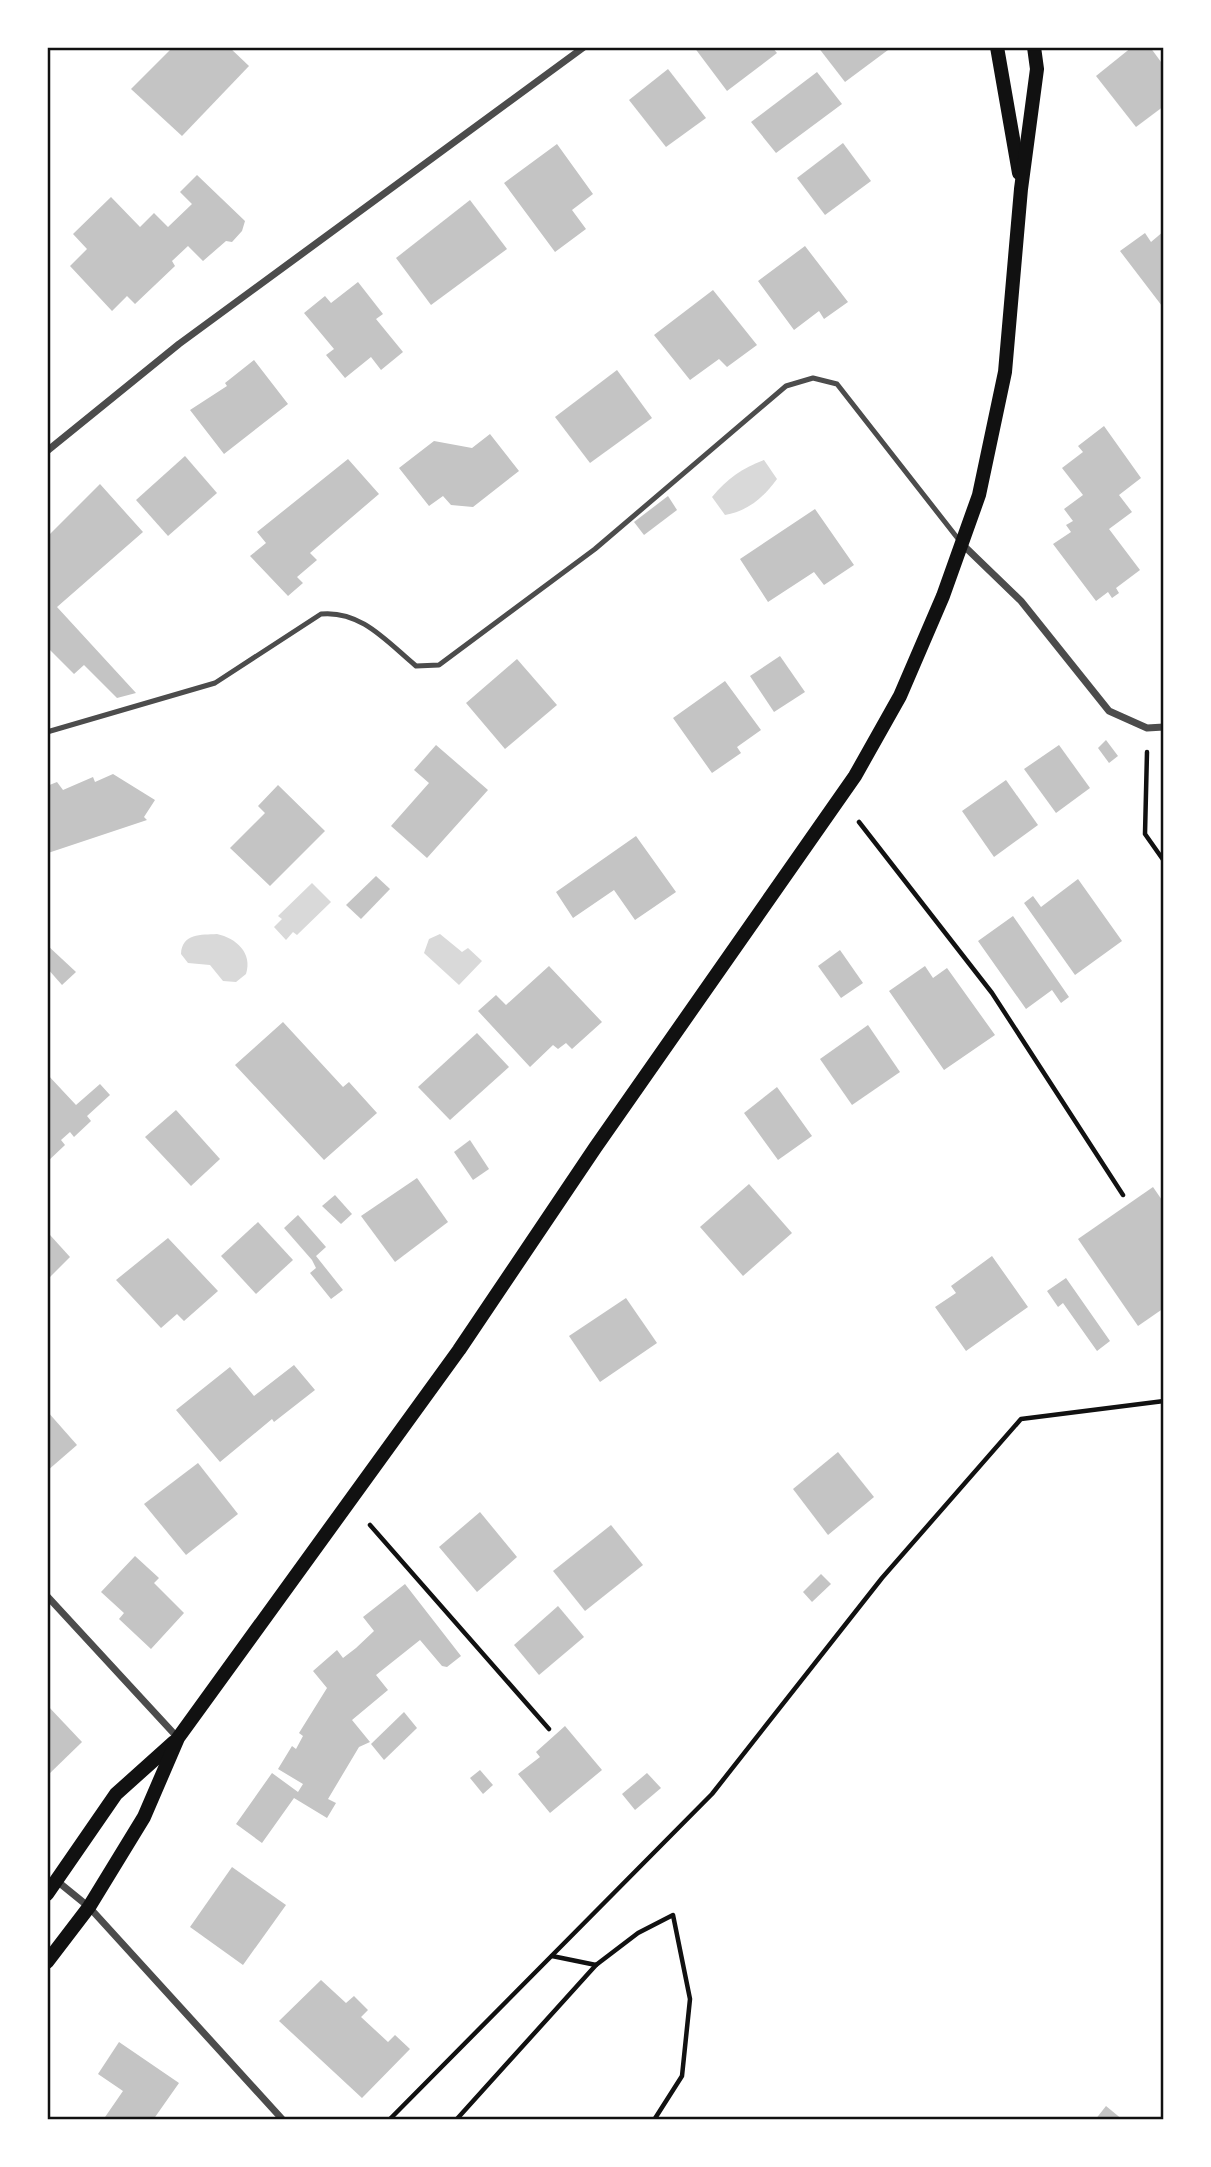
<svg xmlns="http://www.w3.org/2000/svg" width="1211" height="2167" viewBox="0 0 1211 2167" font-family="Lato,sans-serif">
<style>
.water{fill:#d9d9d9}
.building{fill:#c4c4c4}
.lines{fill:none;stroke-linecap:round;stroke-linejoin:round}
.path{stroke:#111;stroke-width:4.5}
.service{stroke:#4c4c4c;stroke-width:5}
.minor{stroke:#4c4c4c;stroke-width:7}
.secondary{stroke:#111;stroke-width:14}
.neatline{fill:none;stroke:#111;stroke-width:2.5}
</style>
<rect width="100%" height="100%" fill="#fff"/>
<g class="water">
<path d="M764,460L777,479C763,498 748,511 725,515L712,497C727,479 742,468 764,460Z"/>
<path d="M312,883L331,902L297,935L293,932L286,940L274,927L282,919L278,916Z"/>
<path d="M217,934C236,938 253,953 246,974L236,982L223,981L210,965L188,963L181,954C182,933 201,935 217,934Z"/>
<path d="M440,934L462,952L468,948L482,961L459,985L424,953L429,939Z"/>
</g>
<g class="building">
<path d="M173,47H229L249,66L182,136L131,89Z"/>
<path d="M694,47H772L777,53L727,91Z"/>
<path d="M818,47H892L845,82Z"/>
<path d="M1132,47H1150L1164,66V106L1136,127L1096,76Z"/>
<path d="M668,69L706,118L666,147L629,100Z"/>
<path d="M817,72L842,104L776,153L751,122Z"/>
<path d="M843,143L871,181L825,215L797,178Z"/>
<path d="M557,144L593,194L572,210L586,229L555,252L504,183Z"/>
<path d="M197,175L245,221L242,231L232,242L226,241L203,261L188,246L172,261L175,266L135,304L127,296L112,311L70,266L87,249L73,234L111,197L140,227L154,213L168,227L192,204L180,192Z"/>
<path d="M470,200L507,249L431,305L396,258Z"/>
<path d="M1164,231V305L1162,306L1120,251L1145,233L1151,242Z"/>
<path d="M805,246L848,302L824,319L819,311L794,330L758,281Z"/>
<path d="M358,282L383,314L376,319L403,352L381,370L371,357L345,378L326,355L334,349L304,313L325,296L331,303Z"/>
<path d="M713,290L757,345L727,367L719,359L690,380L654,335Z"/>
<path d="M254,360L288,404L224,454L190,410L227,386L225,383Z"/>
<path d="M617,370L652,418L590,463L555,417Z"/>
<path d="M1104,426L1141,478L1119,495L1132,512L1109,529L1140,570L1116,588L1119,593L1112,598L1108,592L1096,601L1053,544L1071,532L1066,525L1073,521L1064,509L1083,495L1062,468L1083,452L1078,446Z"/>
<path d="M490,434L519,471L473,507L451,505L443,496L429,506L399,468L434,441L472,448Z"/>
<path d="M185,456L217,493L168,536L136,500Z"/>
<path d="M348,459L379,494L310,553L317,560L297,577L303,583L288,596L250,556L266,543L257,532Z"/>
<path d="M100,484L143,532L57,607L136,693L117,698L84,665L74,674L47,647V537Z"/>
<path d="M668,496L677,510L644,535L634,522Z"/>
<path d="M815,509L854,565L824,585L814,572L768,602L740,559Z"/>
<path d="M780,656L805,692L774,712L750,676Z"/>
<path d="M517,659L557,705L505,749L466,703Z"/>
<path d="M725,681L761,730L737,747L741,753L712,773L673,718Z"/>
<path d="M1106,740L1118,756L1109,763L1098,748Z"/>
<path d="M436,745L488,790L427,858L391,826L429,783L414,770Z"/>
<path d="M1059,745L1090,788L1056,813L1024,769Z"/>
<path d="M113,774L155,800L144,817L147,820L48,853L47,786L57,782L63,790L93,777L95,782Z"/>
<path d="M1006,780L1038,825L994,857L962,811Z"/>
<path d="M278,785L325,831L270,886L230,848L265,813L258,806Z"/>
<path d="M636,836L676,892L635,920L614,890L573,918L556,892Z"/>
<path d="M376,876L390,889L361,919L346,905Z"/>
<path d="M1078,879L1122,941L1075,975L1024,903L1033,896L1041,907Z"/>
<path d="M1013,916L1069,997L1061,1003L1052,990L1026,1009L978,941Z"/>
<path d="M47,945L76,972L62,985L47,968Z"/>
<path d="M840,950L863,983L841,998L818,966Z"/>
<path d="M549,966L602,1022L572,1049L566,1043L558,1049L553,1045L530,1067L478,1011L496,995L506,1005Z"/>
<path d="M925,966L933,978L947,968L995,1035L944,1070L889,991Z"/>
<path d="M283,1022L343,1087L349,1082L377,1113L324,1160L235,1065Z"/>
<path d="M868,1025L900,1072L852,1105L820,1059Z"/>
<path d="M477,1033L509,1067L450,1120L418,1087Z"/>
<path d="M47,1074L76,1105L100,1084L110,1095L87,1116L91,1121L74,1137L70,1132L61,1140L65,1145L47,1162Z"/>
<path d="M777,1087L812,1136L778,1160L744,1113Z"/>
<path d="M176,1110L220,1159L191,1186L145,1137Z"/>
<path d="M470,1140L489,1169L473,1180L454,1152Z"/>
<path d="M417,1178L448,1222L395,1262L361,1216Z"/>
<path d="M749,1184L792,1233L743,1276L700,1227Z"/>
<path d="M1153,1187L1164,1203V1308L1138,1326L1078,1239Z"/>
<path d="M335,1195L352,1214L341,1224L322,1206Z"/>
<path d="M298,1215L326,1247L316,1256L343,1290L331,1299L310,1273L316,1268L312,1260L284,1228Z"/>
<path d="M258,1222L293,1260L256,1294L221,1256Z"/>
<path d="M50,1235L70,1257L49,1278L47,1238Z"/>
<path d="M168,1238L218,1291L184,1321L177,1314L161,1328L116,1280Z"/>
<path d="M992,1256L1028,1307L966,1351L935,1307L956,1293L951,1286Z"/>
<path d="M1066,1278L1110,1341L1097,1351L1063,1303L1058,1307L1047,1291Z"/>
<path d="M626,1298L657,1343L600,1382L569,1336Z"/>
<path d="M294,1365L315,1390L274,1422L272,1419L220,1462L176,1410L230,1367L254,1396Z"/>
<path d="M47,1411L77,1445L47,1471Z"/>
<path d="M838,1452L874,1497L828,1535L793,1489Z"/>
<path d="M198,1463L238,1514L186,1555L144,1504Z"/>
<path d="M480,1512L517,1557L477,1592L439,1547Z"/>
<path d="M611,1525L643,1565L585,1611L553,1571Z"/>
<path d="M135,1556L159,1578L154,1583L184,1613L151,1649L119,1619L124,1613L101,1592Z"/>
<path d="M821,1574L831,1584L812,1602L803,1592Z"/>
<path d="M405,1584L461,1656L447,1667L442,1666L420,1640L376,1675L388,1690L352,1720L370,1742L359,1747L328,1799L336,1803L327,1818L294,1798L262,1843L236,1824L272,1773L298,1792L303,1784L278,1769L292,1746L296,1749L303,1736L299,1733L327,1688L313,1671L337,1650L343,1658L356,1648L374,1631L363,1617Z"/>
<path d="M558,1606L584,1637L539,1675L514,1645Z"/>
<path d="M47,1705L82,1742L47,1776Z"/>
<path d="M404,1712L417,1728L384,1760L371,1744Z"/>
<path d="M565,1726L602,1770L550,1813L518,1774L540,1757L536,1752Z"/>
<path d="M480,1770L493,1785L483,1794L470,1778Z"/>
<path d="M647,1773L661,1788L635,1810L622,1794Z"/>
<path d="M232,1867L286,1905L243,1965L190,1927Z"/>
<path d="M321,1980L346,2003L354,1996L368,2010L361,2017L388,2042L395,2035L410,2049L362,2098L279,2021Z"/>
<path d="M119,2042L179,2083L153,2120H103L123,2091L98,2074Z"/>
<path d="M1106,2106L1123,2120H1095Z"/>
</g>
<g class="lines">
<g class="path">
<path d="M1147,752L1145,834L1164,861"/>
<path d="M859,822L992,993L1123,1195"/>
<path d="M370,1525L549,1729"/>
<path d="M552,1956L596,1965L638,1933L673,1915L690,1999L682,2076L654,2120"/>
<path d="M389,2120L712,1794L882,1578L1021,1419L1164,1401"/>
<path d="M456,2120L596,1965"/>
</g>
<path class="service" d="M47,732L215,683L321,614C361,610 387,642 416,666L439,665L595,549L786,386L813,378L837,384L959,540"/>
<g class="minor">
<path d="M47,451L179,344L584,47"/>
<path d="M962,544L1021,601L1109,711L1147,728L1164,727"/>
<path d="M47,1596L178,1738"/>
<path d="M57,1881L89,1907L283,2120"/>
</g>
<g class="secondary">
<path d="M997,47L1019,173"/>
<path d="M47,1894L116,1794L174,1742"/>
<path d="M47,1962L89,1907L144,1817L178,1738L459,1350L595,1148L855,776L900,696L943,596L979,495L1005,372L1021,189L1037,69L1034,47"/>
</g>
</g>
<rect width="1211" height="2167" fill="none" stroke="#ffffff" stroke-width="98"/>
<rect x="49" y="49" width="1113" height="2069" class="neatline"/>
</svg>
